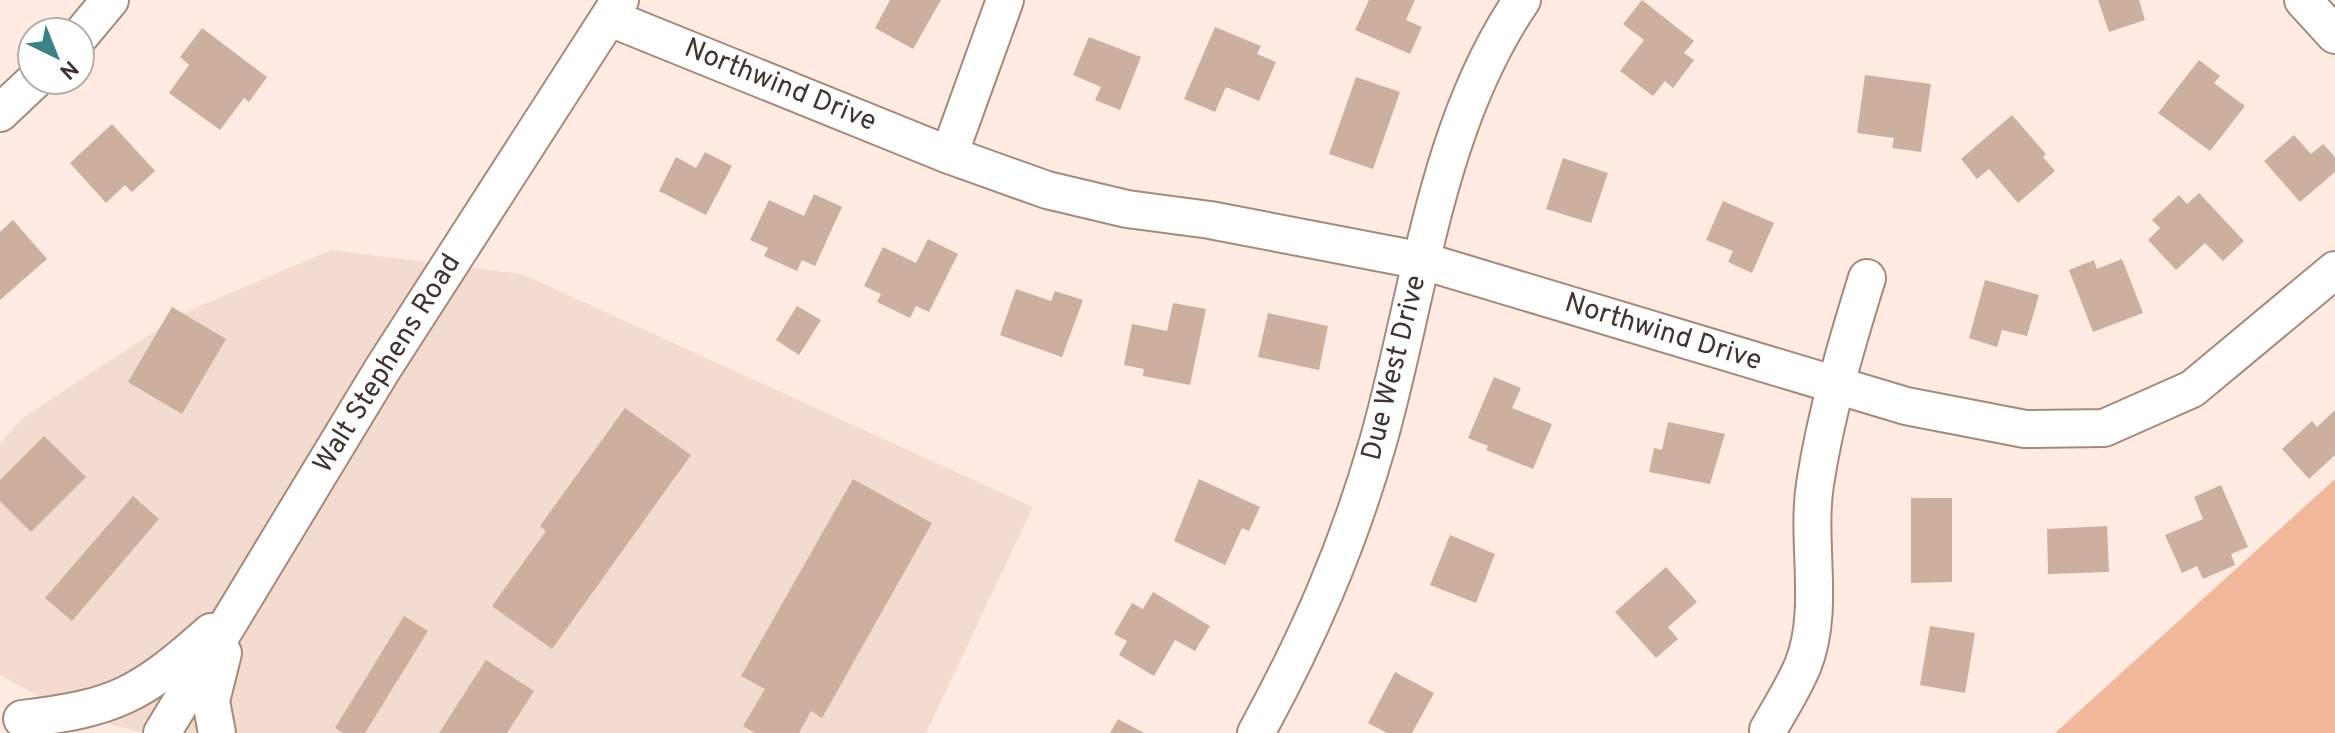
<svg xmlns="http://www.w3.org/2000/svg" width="2335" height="733" viewBox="0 0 2335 733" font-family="Overpass,sans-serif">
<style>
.built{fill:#f3dbd0}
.green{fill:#f2b89c}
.building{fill:#cdafa0}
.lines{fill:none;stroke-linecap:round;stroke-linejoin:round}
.minor-casing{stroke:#a6897b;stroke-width:40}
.minor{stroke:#fff;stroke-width:36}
.labels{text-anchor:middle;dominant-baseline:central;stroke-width:6;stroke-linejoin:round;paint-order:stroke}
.street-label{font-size:28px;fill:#40342e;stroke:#fff}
</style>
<rect width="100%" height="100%" fill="#ffebe2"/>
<path class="built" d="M331,250L522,274L1033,507L926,733H145L70,714L0,675V444L21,419L179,315Z"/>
<path class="green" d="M2335,479V733H2055Z"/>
<g class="building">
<path d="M890,0H941L913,49L875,28Z"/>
<path d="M1369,0H1415L1406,20L1422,27L1410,54L1355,30Z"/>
<path d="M1642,0L1694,41L1684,53L1694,60L1673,88L1665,81L1653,96L1620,71L1644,40L1623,24Z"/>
<path d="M2098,0H2139L2145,20L2109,32Z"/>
<path d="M1215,27L1261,46L1257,54L1276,62L1259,101L1226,87L1215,112L1184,99Z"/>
<path d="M202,28L267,77L249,102L244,98L220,130L169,93L189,65L180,57Z"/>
<path d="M1089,37L1141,57L1120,110L1095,100L1101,87L1073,75Z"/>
<path d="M2199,60L2220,76L2214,83L2245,106L2210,151L2158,113Z"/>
<path d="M1865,75L1931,84L1921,152L1892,148L1894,138L1857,133Z"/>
<path d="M1356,77L1400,92L1373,169L1329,154Z"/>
<path d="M2012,115L2046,154L2043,157L2055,171L2018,203L1989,169L1977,179L1961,159Z"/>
<path d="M112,124L155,171L132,192L125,185L106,203L70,163Z"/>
<path d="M2294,135L2311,154L2323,144L2335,157V172L2300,202L2264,161Z"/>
<path d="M705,152L732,166L706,215L659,191L676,157L696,168Z"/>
<path d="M1563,158L1608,173L1591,223L1546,209Z"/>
<path d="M2199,193L2244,241L2223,261L2205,243L2176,270L2148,240L2160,228L2152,220L2179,195L2187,204Z"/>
<path d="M814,194L842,207L815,266L802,260L797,271L764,256L768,248L750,240L769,200L804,216Z"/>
<path d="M1723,201L1774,223L1752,273L1728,262L1733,251L1706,240Z"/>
<path d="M13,220L47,259L0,300V232Z"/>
<path d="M928,239L958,254L929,312L916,306L910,318L877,302L881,294L864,286L883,247L916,263Z"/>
<path d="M2122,259L2143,313L2093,332L2069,270L2094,260L2097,269Z"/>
<path d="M1985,280L2039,295L2027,336L2002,330L1997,347L1969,338Z"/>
<path d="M1016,289L1051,301L1055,291L1083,300L1062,357L1000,335Z"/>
<path d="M1173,303L1206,309L1190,385L1143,376L1144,369L1124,365L1132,324L1167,331Z"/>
<path d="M797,306L821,320L799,355L776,340Z"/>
<path d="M172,307L226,339L182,414L128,382Z"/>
<path d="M1268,313L1328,326L1319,370L1258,357Z"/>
<path d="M1494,377L1521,388L1512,408L1552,424L1533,469L1486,450L1488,446L1468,438Z"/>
<path d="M625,408L691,455L552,649L492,606L546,531L540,526Z"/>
<path d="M2335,410V455L2309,479L2282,449L2312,421L2317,427Z"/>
<path d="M1668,422L1725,434L1710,484L1649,472L1654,448L1662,450Z"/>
<path d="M44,436L86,477L31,532L0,501V480Z"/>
<path d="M853,479L932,523L822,718L811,711L799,733H755L743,726L765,689L741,676Z"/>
<path d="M1199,479L1260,507L1249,531L1242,528L1225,565L1174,541Z"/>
<path d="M2221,485L2248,547L2231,554L2235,565L2203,579L2197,566L2182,573L2165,535L2203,519L2194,497Z"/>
<path d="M133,496L159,519L72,621L45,598Z"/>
<path d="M1911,498H1952V582L1911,583Z"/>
<path d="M2107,526L2109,572L2048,574L2047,529Z"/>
<path d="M1450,535L1495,554L1476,603L1430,585Z"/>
<path d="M1666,567L1697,602L1668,627L1678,639L1656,658L1615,612Z"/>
<path d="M1153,592L1210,626L1195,651L1175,640L1154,676L1119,655L1127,641L1114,634L1132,603L1143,609Z"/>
<path d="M404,616L428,631L365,733H343L335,728Z"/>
<path d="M1930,626L1975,633L1965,693L1920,685Z"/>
<path d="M486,660L534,691L507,733H439Z"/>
<path d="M1395,672L1434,693L1412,733H1387L1368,723Z"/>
<path d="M1118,719L1144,733H1110Z"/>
</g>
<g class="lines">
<g class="minor-casing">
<g id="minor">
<path d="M2303,0L2335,35"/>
<path d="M610,18L949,155L1047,190L1127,209L1210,220L1423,261L1906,406L2025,429L2104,428L2192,389L2335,270"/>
<path d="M80,36L110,0"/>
<path d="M0,113L35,80"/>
<path d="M949,155L1005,0"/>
<path d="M22,719C116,708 140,695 211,632"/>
<path d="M1768,730C1780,709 1794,687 1803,665C1825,610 1806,542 1815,484C1826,413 1846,346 1867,278"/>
<path d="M162,733L382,370L620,0"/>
<path d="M217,733L211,701L223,653"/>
<path d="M1256,733C1308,638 1348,547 1378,442C1420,295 1434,129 1522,0"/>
</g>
</g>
<use href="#minor" class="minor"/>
</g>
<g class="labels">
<g class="street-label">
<text transform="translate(780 86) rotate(22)">Northwind Drive</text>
<text transform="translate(1663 333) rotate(17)">Northwind Drive</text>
<text transform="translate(388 364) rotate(-58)">Walt Stephens Road</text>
<text transform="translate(1395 368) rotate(-76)">Due West Drive</text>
</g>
</g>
<g transform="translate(56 56) rotate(137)"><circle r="38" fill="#ffffff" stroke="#b3aeab" stroke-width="2"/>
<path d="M0-6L14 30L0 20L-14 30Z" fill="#3a8384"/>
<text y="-12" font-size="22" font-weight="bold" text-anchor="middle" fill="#40342e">N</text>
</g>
</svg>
